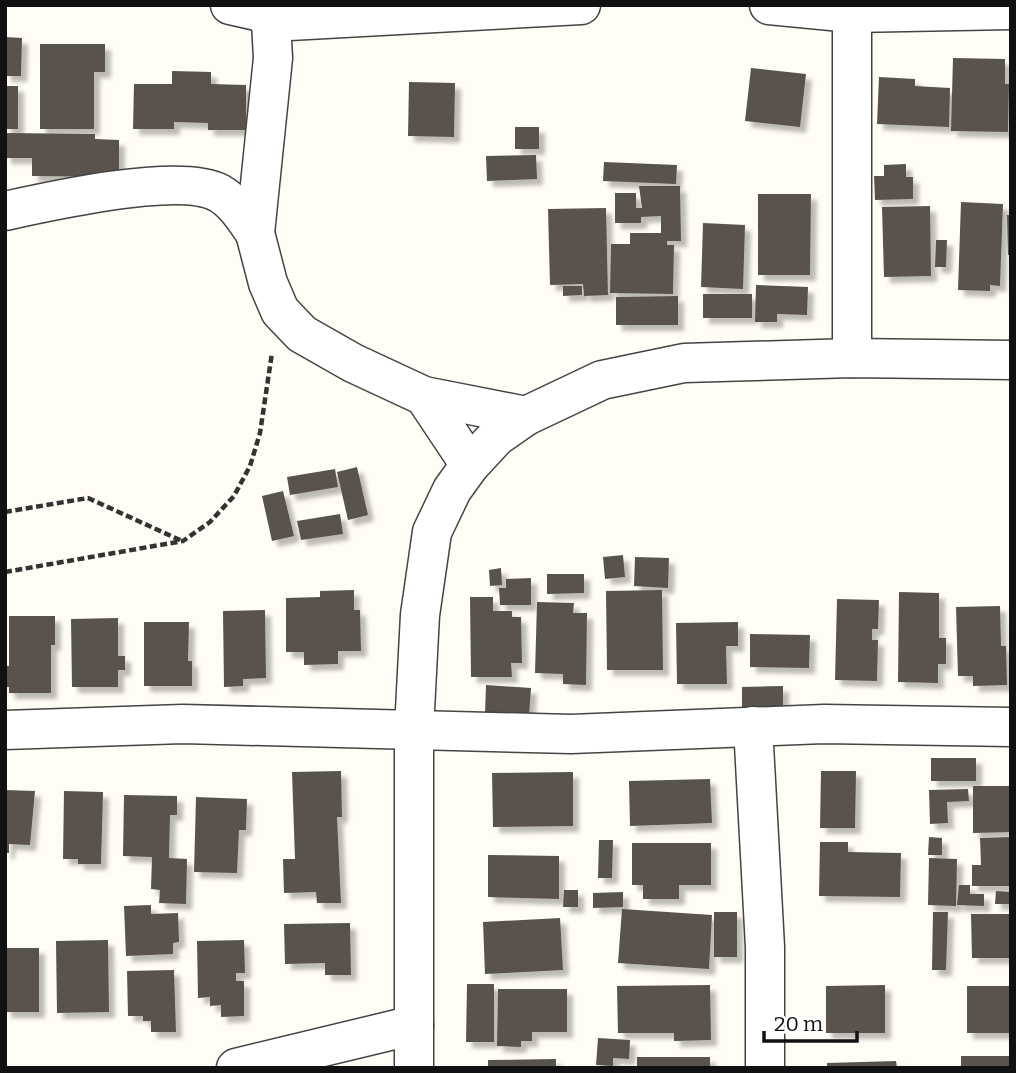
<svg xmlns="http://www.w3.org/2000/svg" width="1016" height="1073" viewBox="0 0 1016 1073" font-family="Bitter,serif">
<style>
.building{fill:#5a524d;filter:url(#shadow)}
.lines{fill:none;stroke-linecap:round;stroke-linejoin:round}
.minor-casing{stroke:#444;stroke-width:41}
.path{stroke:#333;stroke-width:4.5;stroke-dasharray:7 3.5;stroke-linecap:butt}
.minor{stroke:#fff;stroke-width:38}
</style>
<defs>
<filter id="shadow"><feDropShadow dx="6" dy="6" stdDeviation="2" flood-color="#0004"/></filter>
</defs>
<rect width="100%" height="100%" fill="#fffdf5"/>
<g class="building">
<path d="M5,37L22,38L21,76H5Z"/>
<path d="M40,44H105V72H94V129H40Z"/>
<path d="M953,58L1005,59V84H1009L1008,132L951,131Z"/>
<path d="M751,68L806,74L800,127L745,121Z"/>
<path d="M172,71L211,72V84L246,85V130H208V123L174,122V129H133L134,84H172Z"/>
<path d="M879,77L915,79V86L950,88L949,127L877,124Z"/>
<path d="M409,82L455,83L454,137L408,136Z"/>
<rect x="5" y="86" width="13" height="43"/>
<rect x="515" y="127" width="24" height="22"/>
<path d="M5,133L95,134V139L119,140V177L32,176V158H5Z"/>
<path d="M536,155L537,179L487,181L486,156Z"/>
<path d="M604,162L677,165L676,184L603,181Z"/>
<path d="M906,164V177H913V199L875,200L874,176H884V165Z"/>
<path d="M639,186H680L681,241H667V245H674L673,294L610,293L611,244H630V233H661V216L641,217V223H615V193H636V208H642Z"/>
<path d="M758,194H811L810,275H758Z"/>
<path d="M961,202L1003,204L1000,286L990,285V291L958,290Z"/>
<path d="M930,206L931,276L884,277L882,207Z"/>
<path d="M606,208L608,295L584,296L583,284L550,285L548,209Z"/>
<path d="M1007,215H1011V255H1008Z"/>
<path d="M703,223L745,225L743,289L701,287Z"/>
<path d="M936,240H947L946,267H935Z"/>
<path d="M756,285L808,287L807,315L777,314V322H755Z"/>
<path d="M563,286H582V295L563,296Z"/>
<rect x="703" y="294" width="49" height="24"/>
<path d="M678,296V325H616V297Z"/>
<path d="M357,467L368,515L348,520L337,472Z"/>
<path d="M335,469L338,487L290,495L287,477Z"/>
<path d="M283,491L294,536L272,541L262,496Z"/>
<path d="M340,514L343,534L301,540L297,521Z"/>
<path d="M623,555L625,577L605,579L603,557Z"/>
<path d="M635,557L669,558L668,588L634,586Z"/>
<path d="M501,568L502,585L490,586L489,570Z"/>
<path d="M547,574H584V593L547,594Z"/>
<path d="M531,578V605H500L499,588H506V579Z"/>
<path d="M354,590V610H360L361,651H338V664L304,665V652H286V598L320,597V591Z"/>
<path d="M662,590L663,670H607L606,591Z"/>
<path d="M899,592L939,593V638H946V664H938V683L898,682Z"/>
<path d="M470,597H493V611H512V617H521L522,663H511L512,677H471Z"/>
<path d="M837,599L879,600L878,629H872V640H878L877,681L835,680Z"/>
<path d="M537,602L574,603L573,613H587L586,685L563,684V674L535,673Z"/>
<path d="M1000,606L1001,646H1006L1007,685L973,686V676H958L956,607Z"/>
<path d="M265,610L266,678L243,679V686L224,687L223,611Z"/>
<path d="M9,616H55V645H51V693H9V687H5V666H9Z"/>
<path d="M118,618V656H125V670H118V687H72L71,619Z"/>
<path d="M144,622H189L188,661H192V686H144Z"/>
<path d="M738,622V646H726L727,684H677L676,623Z"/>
<path d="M750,634L810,635L809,668L750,667Z"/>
<path d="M486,685L531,688L529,716L485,713Z"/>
<path d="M783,686V713H742V687Z"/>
<rect x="931" y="758" width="45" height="23"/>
<path d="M341,771L342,817H337L341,903H317L316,892L284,893L283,859H295L292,772Z"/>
<path d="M821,771H856L855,828H820Z"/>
<path d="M573,772V826L493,827L492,773Z"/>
<path d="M710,779L712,823L630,826L629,781Z"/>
<path d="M973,786H1011V832L973,833Z"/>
<path d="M968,789L969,801L947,802L948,823L930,824L929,790Z"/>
<path d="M5,790L35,791L30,845L9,844V853H5Z"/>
<path d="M64,791L103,792L101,864H78V859H63Z"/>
<path d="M124,795L177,796V815H170L169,858L187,859L186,904L159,903L160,890L151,889L152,857L123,856Z"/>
<path d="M196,797L247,799L246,830H239L237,873L194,872Z"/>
<path d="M929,837L942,838V855H928Z"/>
<path d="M1011,837V886H972V865H981L980,838Z"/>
<path d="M599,840H613L612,878H598Z"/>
<path d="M820,842H848V852L901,853L900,897L819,896Z"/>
<path d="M632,843H711V885H679V899H643V885H632Z"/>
<path d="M488,855L559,856V899L488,897Z"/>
<path d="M929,858L957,859L956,906L928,905Z"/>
<path d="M959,885H970V894H984V906L957,905Z"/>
<path d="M564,890H578V907H563Z"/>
<path d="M996,891L1011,892V904H995Z"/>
<path d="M623,892V907L593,908V893Z"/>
<path d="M151,905V914L178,913L179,942L173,943V954L126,956L124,906Z"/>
<path d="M622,909L712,915L709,969L618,963Z"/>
<rect x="714" y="912" width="23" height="45"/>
<path d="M933,912H948L946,970H932Z"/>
<path d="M971,914H1011V958H972Z"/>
<path d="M560,918L563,970L485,974L483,922Z"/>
<path d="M350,923L351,975H325V963L285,964L284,924Z"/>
<path d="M108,940L109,1012L57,1013L56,941Z"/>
<path d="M244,940L245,973H236V981H244V1016L221,1017V1005L210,1006V997L198,998L197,941Z"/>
<rect x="5" y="948" width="34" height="64"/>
<path d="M174,970L176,1032H151V1021H143V1016H128L127,971Z"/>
<path d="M467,984H494V1042H466Z"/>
<path d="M710,985L711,1040L674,1041V1033H618L617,986Z"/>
<path d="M885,985V1033H826V986Z"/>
<rect x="967" y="986" width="44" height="47"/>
<path d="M498,989H567V1032H532V1041H521V1047L497,1046Z"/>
<path d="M598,1038L630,1040L629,1059L613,1058V1066L596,1065Z"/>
<rect x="961" y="1056" width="50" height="12"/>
<rect x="637" y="1057" width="73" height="11"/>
<path d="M556,1059V1068H488V1060Z"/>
<path d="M896,1061L897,1068H827V1063Z"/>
</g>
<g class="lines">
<g class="minor-casing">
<g id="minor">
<path d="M230,5L261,12L271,22L273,58L255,233L268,283L280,311L302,334L353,363L424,396L526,416"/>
<path d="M769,5L852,13L1011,10"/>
<path d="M852,13V358"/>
<path d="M271,22L581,5"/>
<path d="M5,211C50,201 180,172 219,193C235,202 245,219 255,233"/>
<path d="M424,396L470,465"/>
<path d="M753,726L765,947V1068"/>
<path d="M5,730L183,724L571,734L824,724L1011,727"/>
<path d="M236,1068L414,1025"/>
<path d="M414,1068V729L420,615L432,532L452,490L470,465L496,437L526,416L602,380L684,363L852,358L1011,360"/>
</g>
</g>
<g class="path">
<path d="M5,512L88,498L182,541"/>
<path d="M5,572L183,541L210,522L234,496L250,466L260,433L272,353"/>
</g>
<use href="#minor" class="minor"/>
</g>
<rect width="1016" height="1073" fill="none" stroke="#111111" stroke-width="14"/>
<path d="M764 1031v10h93v-10" fill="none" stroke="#111111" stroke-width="3.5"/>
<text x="774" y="1031" font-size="21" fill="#111111" stroke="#ffffff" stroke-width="5" paint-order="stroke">20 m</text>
</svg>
